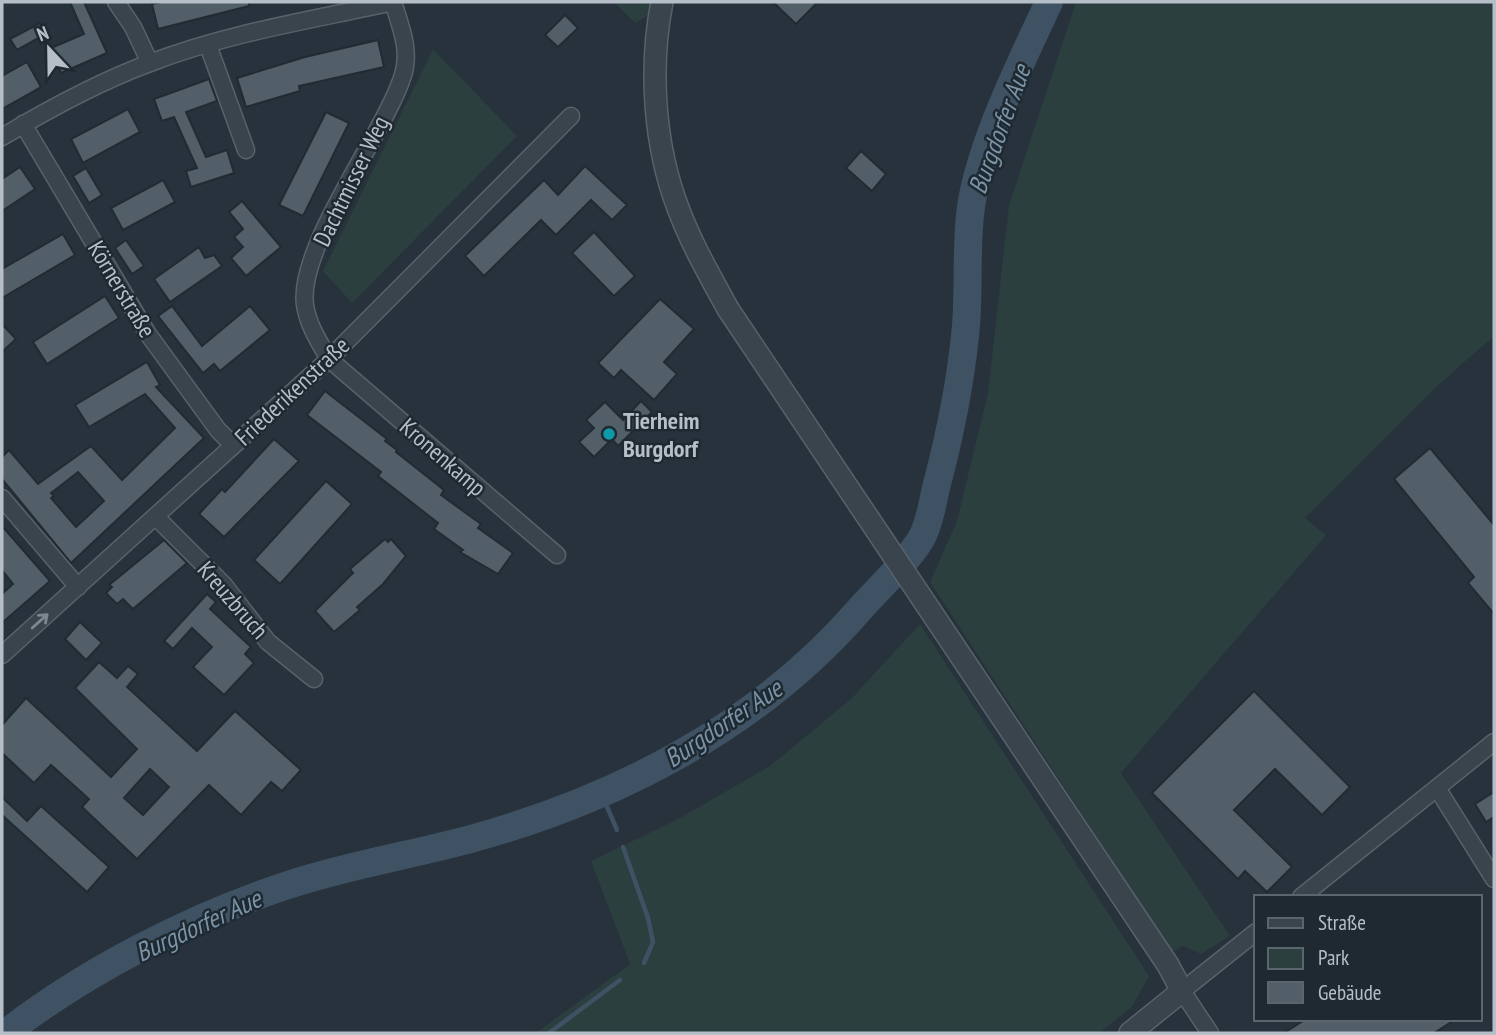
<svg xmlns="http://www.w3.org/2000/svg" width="1496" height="1035" viewBox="0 0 1496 1035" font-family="'PT Sans Narrow',sans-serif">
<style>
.green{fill:#2a3f3e}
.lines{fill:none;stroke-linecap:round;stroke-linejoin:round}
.stream{stroke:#3e5263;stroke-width:4.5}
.river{stroke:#3e5263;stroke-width:28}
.building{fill:#525f69;stroke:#212b33;stroke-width:2;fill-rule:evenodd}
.minor-casing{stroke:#58626a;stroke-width:19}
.tertiary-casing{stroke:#58626a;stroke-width:24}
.minor{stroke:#3a444c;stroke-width:16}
.tertiary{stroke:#3a444c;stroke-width:21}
.oneway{stroke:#7e8890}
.culture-dot{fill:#0f9aa8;stroke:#1f2931;stroke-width:2.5}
.labels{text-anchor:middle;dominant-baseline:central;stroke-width:5;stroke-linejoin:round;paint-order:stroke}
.street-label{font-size:24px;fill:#b6bfc7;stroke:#1f2931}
.poi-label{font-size:24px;font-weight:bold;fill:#b6bfc7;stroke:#1f2931;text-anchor:start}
.water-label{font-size:26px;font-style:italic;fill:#7a93a7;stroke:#1f2931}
</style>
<rect width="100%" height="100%" fill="#27323c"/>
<g class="green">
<path d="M614,2H672L635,23Z"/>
<path d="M1076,2H1494V337C1426,391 1368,458 1305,518L1326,535L1121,773L1230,936L1201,954L1183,946L1172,952L930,582L957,521L988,393L1009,205Z"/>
<path d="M433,49L517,136L352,303L323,271Z"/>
<path d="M920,624L1149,976L1132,1007L1099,1033H536L630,964L591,861L678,819L770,766L851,699Z"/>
</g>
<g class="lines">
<g class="stream">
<path d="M602,795L617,830"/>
<path d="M623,847L648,918L653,942L644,963"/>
<path d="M549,1033L620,980"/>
</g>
<path class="river" d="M6,1033C86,971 189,918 285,886C344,866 407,856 467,840C615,800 758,727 860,609C876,591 914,555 923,535C931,519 933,498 938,480C950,434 960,384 965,336C970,294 965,249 971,207C980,144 1022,60 1049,2"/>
</g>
<g class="building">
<path d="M70,2H84L107,53L61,73L51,48L84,34Z"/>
<path d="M162,2H249V6L158,29L152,4Z"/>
<path d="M773,2H818L796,24Z"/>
<path d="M565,15L578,28L558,47L545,35Z"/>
<path d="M40,23L46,34L17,50L10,39Z"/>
<path d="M378,40L384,67L299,86L300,91L246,107L237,78L305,57Z"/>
<path d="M27,62L41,87L2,109V76Z"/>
<path d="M209,79L217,101L186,112L206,157L227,150L234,173L191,187L186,171L197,168L174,117L162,121L154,99Z"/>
<path d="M128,109L140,132L83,163L71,139Z"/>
<path d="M326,112L349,123L303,216L279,205Z"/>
<path d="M861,151L886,174L872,191L846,168Z"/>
<path d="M585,166L627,205L612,220L591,200L556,235L541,220L484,276L465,256L544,180L558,195Z"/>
<path d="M20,167L35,189L2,211V179Z"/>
<path d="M86,168L102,195L89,203L73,176Z"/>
<path d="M163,180L175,202L123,230L111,208Z"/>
<path d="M242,201L281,247L246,276L231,258L243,247L234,237L243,229L229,212Z"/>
<path d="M594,232L635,276L614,296L572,253Z"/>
<path d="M63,234L75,255L2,298V269Z"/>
<path d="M126,240L144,266L132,274L115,248Z"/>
<path d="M199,247L205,258L214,255L222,266L170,302L154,279Z"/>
<path d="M105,296L119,318L47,364L33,342Z"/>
<path d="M660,299L694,329L664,362L677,374L654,400L621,370L614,378L598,363Z"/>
<path d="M172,306L202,346L250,306L270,330L220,371L214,364L203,373L158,316Z"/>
<path d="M2,324L16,339L2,352Z"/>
<path d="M147,362L160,385L156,387L204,438L71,563L2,479V457L9,450L38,484L91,446L122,480L175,428L145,394L89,427L75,405ZM78,472L104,501L76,527L51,498L54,496L51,493Z"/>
<path d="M325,391L387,439L385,441L397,450L396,452L444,490L441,495L481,524L478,528L513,553L498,574L460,552L463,550L434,529L438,523L378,476L381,472L307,415Z"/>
<path d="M641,401L652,412L618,446L612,439L594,457L579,442L594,428L586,420L605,402L623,420Z"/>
<path d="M274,439L299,461L224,537L199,514L222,489L225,492Z"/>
<path d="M1430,448L1494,525V614L1468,583L1474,577L1394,479Z"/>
<path d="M326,481L352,504L280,584L254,560Z"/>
<path d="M2,526L50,581L2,623V594L13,584L2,570Z"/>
<path d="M385,539L388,542L391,539L406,556L383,584L357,607L360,610L334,632L315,611L353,573L350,569Z"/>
<path d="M164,540L187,563L133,609L123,599L117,604L106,593L112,587L109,585Z"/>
<path d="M207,594L216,602L210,609L251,647L245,654L254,663L224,695L193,667L212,647L192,628L173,649L164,641Z"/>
<path d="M80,622L102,643L86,660L65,639Z"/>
<path d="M99,662L117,678L128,666L138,674L127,687L197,751L235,711L301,770L282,791L271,782L241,815L209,785L137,859L82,807L89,799L51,765L34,783L2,753V725L26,698L111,777L137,749L75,688ZM150,769L169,787L143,815L124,798Z"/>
<path d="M1254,691L1350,787L1322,815L1275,769L1234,810L1292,867L1267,892L1245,871L1238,879L1152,793Z"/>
<path d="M1494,792V817L1486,822L1475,804Z"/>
<path d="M2,797L27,821L41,806L109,867L87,892L2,815Z"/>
<path d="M1306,1019H1456L1434,1033H1284Z"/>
</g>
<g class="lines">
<g class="minor-casing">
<g id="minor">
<path d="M116,2L133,27L150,63"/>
<path d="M393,2C400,25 411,50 403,75C385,133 297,247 305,305C308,325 319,342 329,359L557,555"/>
<path d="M208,45L246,150"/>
<path d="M23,124L148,334L218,430L233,445"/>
<path d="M2,137C49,109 98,82 150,63C227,33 312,20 393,2"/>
<path d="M2,498L78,587"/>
<path d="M156,517L224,585L268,642L314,679"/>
<path d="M2,655L329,359L571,116"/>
<path d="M1437,788L1494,879"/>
<path d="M1301,897L1494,742"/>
<path d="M1210,1033L1182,991L1256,932"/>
</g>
</g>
<g class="tertiary-casing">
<path id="tertiary" d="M662,2C649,68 654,145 678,208C691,243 710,276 728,309L1168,965L1182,991L1130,1033"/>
</g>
<use href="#minor" class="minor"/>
<use href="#tertiary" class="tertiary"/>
</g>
<defs><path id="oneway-shaft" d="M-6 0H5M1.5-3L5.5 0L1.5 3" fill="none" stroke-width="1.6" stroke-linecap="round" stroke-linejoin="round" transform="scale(1.75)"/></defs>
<use class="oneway" href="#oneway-shaft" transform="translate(40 621) rotate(-42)"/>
<circle class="culture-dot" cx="609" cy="434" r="7"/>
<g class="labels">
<g class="street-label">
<text transform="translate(351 181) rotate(-64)">Dachtmisser Weg</text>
<text transform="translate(122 289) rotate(59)">Körnerstraße</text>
<text transform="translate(292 391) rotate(-43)">Friederikenstraße</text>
<text transform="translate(443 457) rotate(41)">Kronenkamp</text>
<text transform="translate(233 600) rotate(49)">Kreuzbruch</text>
</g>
<g class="poi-label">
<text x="623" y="420">Tierheim<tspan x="623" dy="28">Burgdorf</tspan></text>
</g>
<g class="water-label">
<text transform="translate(999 129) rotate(-70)">Burgdorfer Aue</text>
<text transform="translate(723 723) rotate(-34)">Burgdorfer Aue</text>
<text transform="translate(198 925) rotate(-25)">Burgdorfer Aue</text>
</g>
</g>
<rect width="1496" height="1035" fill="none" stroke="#b6bfc7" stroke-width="7"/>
<rect x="1254" y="895" width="228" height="126" fill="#1f2931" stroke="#5b656d" stroke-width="2"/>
<rect x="1268" y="918" width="35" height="10" fill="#3a444c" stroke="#5b656d" stroke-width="2"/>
<text x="1318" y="930" font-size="21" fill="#b6bfc7">Straße</text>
<rect x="1268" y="948" width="35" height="21" fill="#2a3f3e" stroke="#5b656d" stroke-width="2"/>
<text x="1318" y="965" font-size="21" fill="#b6bfc7">Park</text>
<rect x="1268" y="982" width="35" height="21" fill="#525f69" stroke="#5b656d" stroke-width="2"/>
<text x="1318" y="1000" font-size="21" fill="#b6bfc7">Gebäude</text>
<g transform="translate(49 49) rotate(338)" stroke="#1f2931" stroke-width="5" paint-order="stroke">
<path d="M0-5L12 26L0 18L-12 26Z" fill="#b6bfc7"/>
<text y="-10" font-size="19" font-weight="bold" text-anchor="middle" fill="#b6bfc7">N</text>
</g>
</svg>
